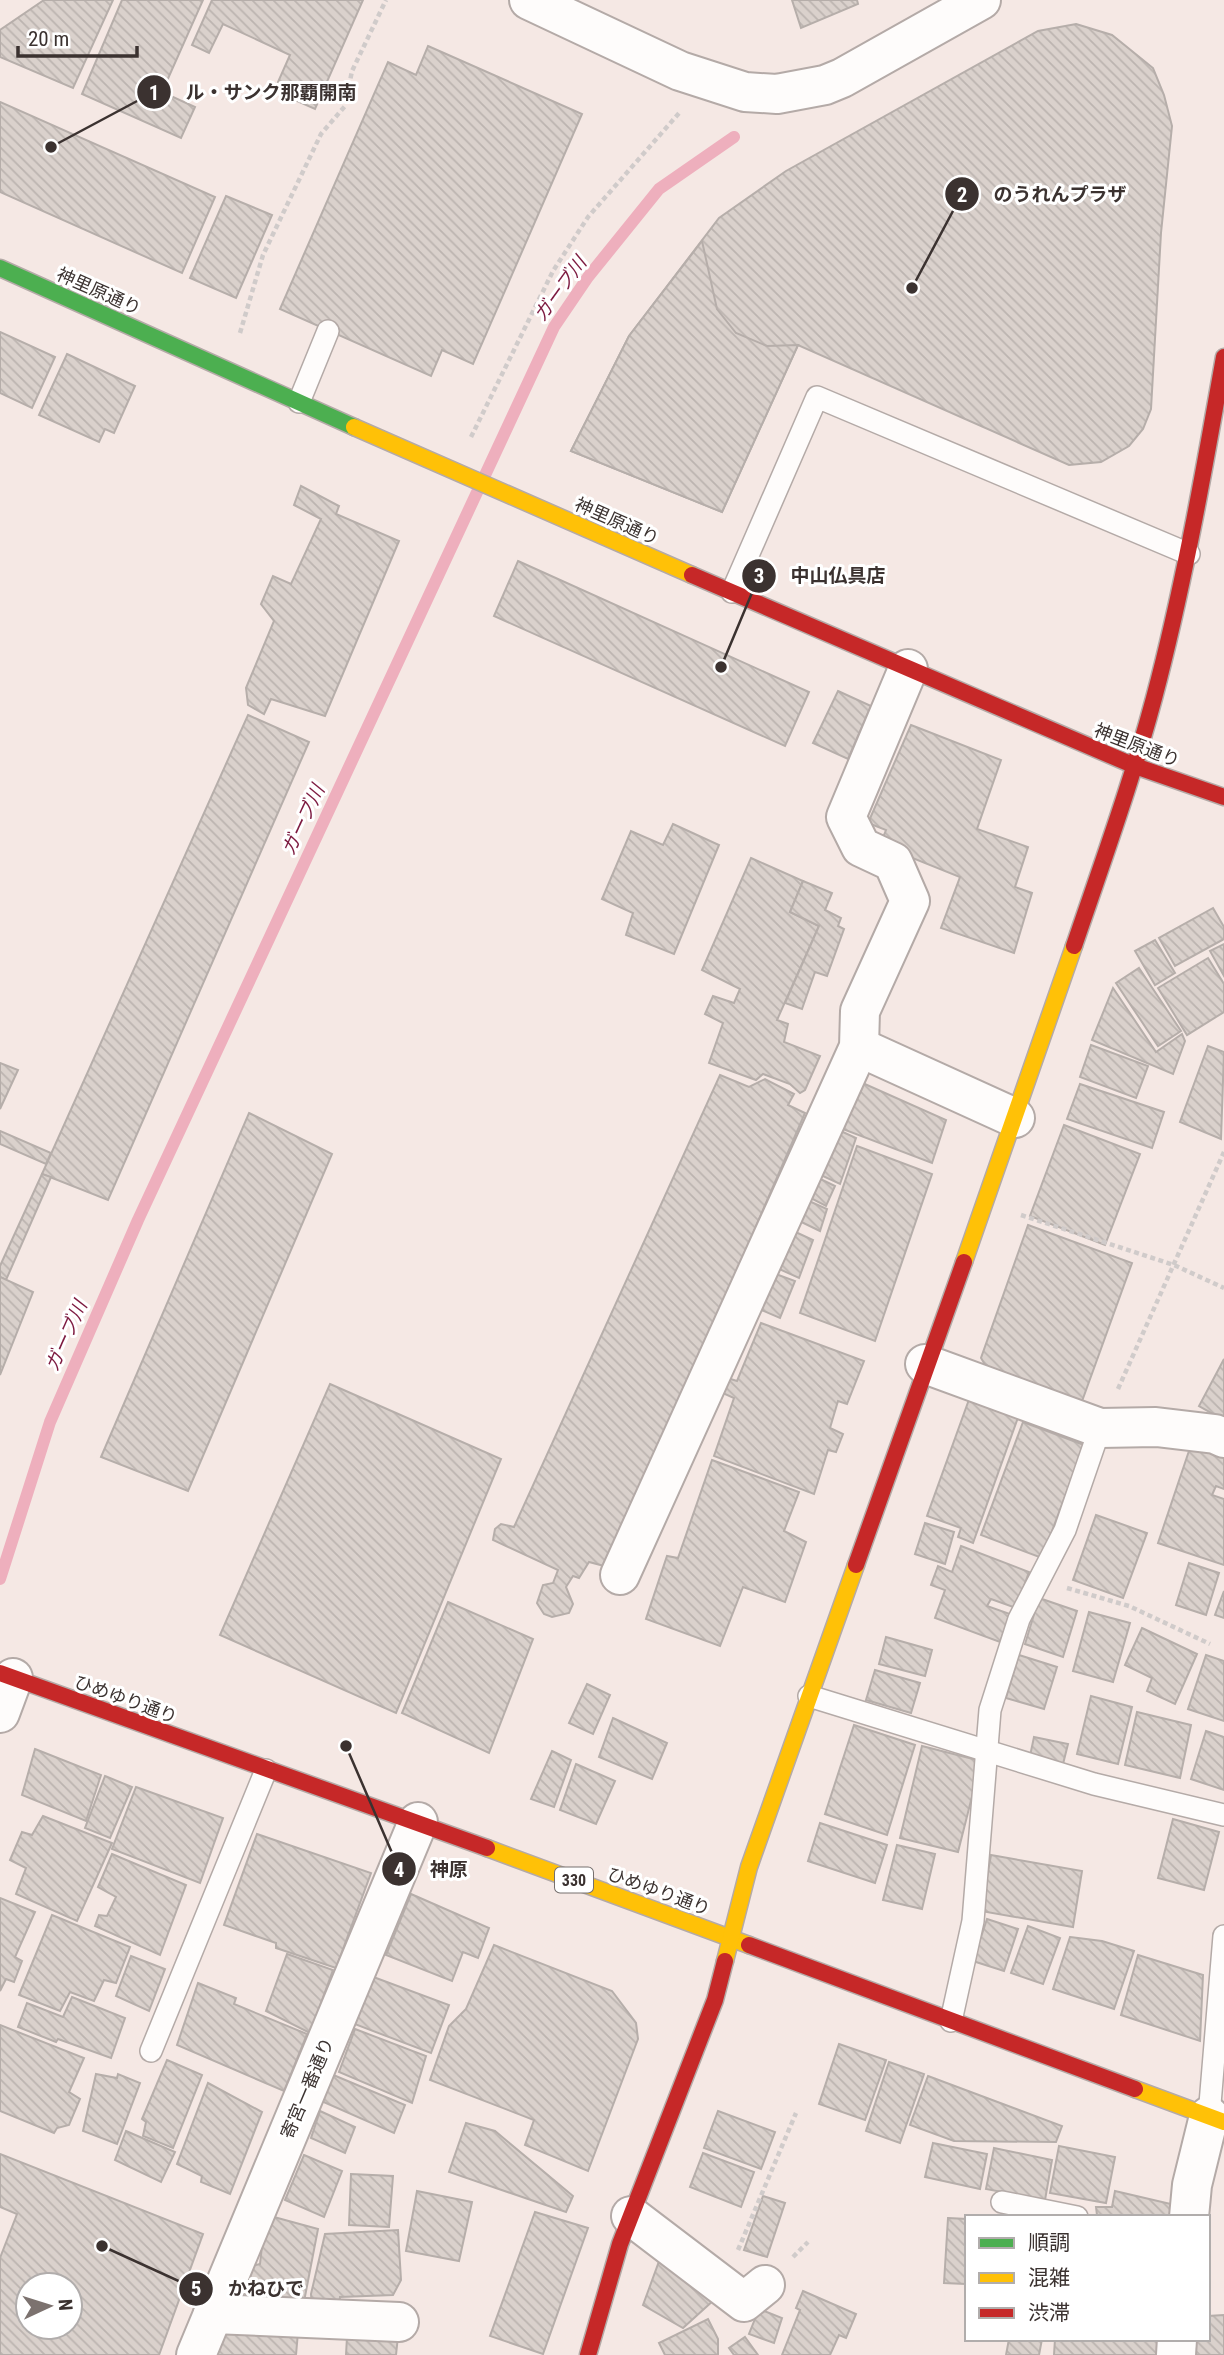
<svg xmlns="http://www.w3.org/2000/svg" width="1224" height="2355" viewBox="0 0 1224 2355" font-family="'Roboto Condensed','Noto Sans JP',sans-serif">
<style>
.lines{fill:none;stroke-linecap:round;stroke-linejoin:round}
.stream{stroke:#eeafbd;stroke-width:12}
.building{fill:url(#building-back-hatch);stroke:#b6aeaa;stroke-width:2;fill-rule:evenodd}
.lane-casing{stroke:#b4aaa7;stroke-width:24}
.street-casing{stroke:#b4aaa7;stroke-width:42}
.fast-casing{stroke:#b4aaa7;stroke-width:19}
.slow-casing{stroke:#b4aaa7;stroke-width:19}
.jam-casing{stroke:#b4aaa7;stroke-width:19}
.path{stroke:#d0cbca;stroke-width:4.5;stroke-dasharray:5 3.5;stroke-linecap:butt}
.lane{stroke:#fefcfb;stroke-width:21}
.street{stroke:#fefcfb;stroke-width:38}
.fast{stroke:#4caf50;stroke-width:16}
.slow{stroke:#ffc107;stroke-width:16}
.jam{stroke:#c62828;stroke-width:16}
.labels{text-anchor:middle;dominant-baseline:central;stroke-width:6;stroke-linejoin:round;paint-order:stroke}
.shield{fill:#fff;stroke:#76706e;stroke-width:2}
.shield-label{font-size:16px;font-weight:bold;fill:#3b3230}
.street-label{font-size:18px;fill:#3b3230;stroke:#fff}
.water-label{font-size:19px;font-style:italic;fill:#7d1a40;stroke:#fff}
.leader{fill:none;stroke:#3b3230;stroke-width:2.5}
.callout-dot{fill:#3b3230;stroke:#fff;stroke-width:2.5}
.mark-label{font-size:21px;text-anchor:middle;font-weight:bold;fill:#fff}
.callout-label{font-size:19px;text-anchor:middle;font-weight:bold;fill:#3b3230;stroke:#fff;stroke-width:6;stroke-linejoin:round;paint-order:stroke}
</style>
<defs>
<pattern id="building-back-hatch" width="6" height="6" patternUnits="userSpaceOnUse" patternTransform="scale(1.75)"><rect width="6" height="6" fill="#dad1cc"/><path d="M-1 5l2 2M0 0l6 6M5-1l2 2" fill="none" stroke="#bcb4b0"/></pattern>
</defs>
<rect width="100%" height="100%" fill="#f5e8e4"/>
<g class="lines">
<path class="stream" d="M0,1579L50,1422L138,1220L554,327L588,277L659,189L734,137"/>
</g>
<g class="building">
<path d="M44,0H113L73,88L0,57V30Z"/>
<path d="M122,0H203L162,92L195,107L181,138L82,94Z"/>
<path d="M212,0H363L315,109L297,101L300,93L278,82L290,55L223,24L209,53L192,45Z"/>
<path d="M792,0H857L858,4L801,28Z"/>
<path d="M1076,24L1112,35L1153,68L1164,95L1172,126L1161,233L1151,409L1143,429L1129,446L1101,462L1069,465L798,345L722,512L571,451L629,336L719,218L786,171L1038,31Z"/>
<path d="M428,46L582,114L473,364L442,350L431,376L280,309L388,62L416,75Z"/>
<path d="M0,102L215,197L182,273L0,192Z"/>
<path d="M226,196L272,215L236,298L190,278Z"/>
<path d="M702,241L717,309L736,333L767,346L798,345L722,512L571,451L629,336Z"/>
<path d="M0,332L55,357L32,408L0,393Z"/>
<path d="M67,354L135,386L114,433L105,429L99,442L39,415Z"/>
<path d="M301,486L339,506L336,514L399,541L325,716L271,699L264,714L248,705L246,688L274,621L261,604L273,576L291,584L321,519L294,505Z"/>
<path d="M518,561L809,692L785,746L494,616Z"/>
<path d="M838,691L871,706L848,759L813,743Z"/>
<path d="M248,715L309,742L108,1200L42,1174Z"/>
<path d="M911,725L1001,760L977,829L1028,847L1015,887L1032,893L1014,953L941,928L960,877L880,845L886,830L868,823Z"/>
<path d="M673,824L719,845L674,954L626,935L633,913L602,899L631,831L663,845Z"/>
<path d="M751,858L803,881L790,912L819,926L777,1020L788,1024L784,1042L820,1056L805,1090L800,1093L790,1084L763,1074L756,1080L709,1063L723,1023L705,1014L713,996L734,1003L740,989L702,970Z"/>
<path d="M803,881L832,893L825,910L841,918L838,926L844,929L827,976L815,972L802,1009L785,1003L819,926L790,912Z"/>
<path d="M1213,908L1224,927V939L1175,966L1159,938Z"/>
<path d="M1155,940L1175,973L1155,985L1135,951Z"/>
<path d="M1224,944V976L1210,951Z"/>
<path d="M1208,958L1224,984V1012L1187,1035L1158,988Z"/>
<path d="M1139,968L1181,1031L1158,1046L1116,983Z"/>
<path d="M1113,988L1156,1052L1182,1034L1185,1041L1173,1074L1092,1040Z"/>
<path d="M1091,1045L1148,1066L1136,1098L1080,1077Z"/>
<path d="M1208,1046L1224,1052L1221,1139L1180,1122Z"/>
<path d="M0,1063L18,1070L0,1109Z"/>
<path d="M720,1075L749,1087L765,1079L794,1094L788,1105L805,1113L608,1567L589,1562L579,1578L573,1576L566,1587L573,1604L569,1613L552,1617L544,1614L537,1603L543,1585L553,1583L558,1570L493,1540L495,1529L501,1524L514,1527Z"/>
<path d="M858,1081L946,1120L932,1163L840,1128Z"/>
<path d="M1080,1084L1164,1112L1152,1148L1067,1119Z"/>
<path d="M249,1113L332,1154L188,1491L101,1457Z"/>
<path d="M1064,1125L1140,1154L1105,1245L1030,1216Z"/>
<path d="M832,1127L856,1138L840,1184L812,1171Z"/>
<path d="M0,1131L51,1153L46,1164L0,1144Z"/>
<path d="M857,1146L932,1174L875,1341L800,1313Z"/>
<path d="M808,1173L835,1186L826,1206L799,1192Z"/>
<path d="M42,1174L51,1177L6,1280L0,1277V1266Z"/>
<path d="M800,1197L827,1209L820,1231L791,1217Z"/>
<path d="M1028,1225L1132,1263L1081,1404L988,1370L981,1358Z"/>
<path d="M789,1229L813,1240L799,1278L777,1268Z"/>
<path d="M773,1273L795,1281L780,1318L759,1309Z"/>
<path d="M0,1277L33,1292L0,1375Z"/>
<path d="M761,1323L864,1361L847,1404L838,1401L830,1428L843,1434L836,1452L828,1450L814,1494L714,1456L734,1398L716,1390L721,1376L737,1381Z"/>
<path d="M1224,1359V1420L1199,1406Z"/>
<path d="M330,1384L501,1459L396,1713L220,1635Z"/>
<path d="M971,1394L1020,1412L973,1543L958,1537L961,1528L927,1516Z"/>
<path d="M1023,1422L1084,1445L1042,1558L981,1535Z"/>
<path d="M1192,1442L1224,1453V1489L1216,1486L1212,1495L1224,1499V1565L1158,1543Z"/>
<path d="M712,1460L799,1492L784,1531L806,1542L785,1602L743,1587L720,1646L646,1619L667,1556L678,1558Z"/>
<path d="M1096,1515L1147,1533L1123,1598L1073,1580Z"/>
<path d="M925,1523L954,1532L945,1564L915,1554Z"/>
<path d="M961,1546L1029,1572L1016,1608L991,1599L987,1606L1010,1614L1000,1642L935,1618L945,1590L931,1585L938,1566L952,1572Z"/>
<path d="M1189,1563L1219,1573L1206,1615L1176,1605Z"/>
<path d="M1224,1591V1618L1215,1615Z"/>
<path d="M1039,1598L1077,1611L1063,1657L1025,1644Z"/>
<path d="M448,1602L533,1639L489,1753L402,1713Z"/>
<path d="M1089,1612L1130,1623L1113,1682L1073,1671Z"/>
<path d="M1142,1628L1197,1654L1175,1704L1147,1691L1152,1678L1125,1665Z"/>
<path d="M886,1637L932,1650L925,1676L879,1664Z"/>
<path d="M1019,1655L1057,1667L1044,1709L1006,1698Z"/>
<path d="M1206,1655L1224,1661V1721L1188,1709Z"/>
<path d="M875,1670L920,1683L911,1713L866,1700Z"/>
<path d="M587,1684L610,1695L593,1734L569,1723Z"/>
<path d="M1091,1696L1132,1707L1118,1764L1077,1754Z"/>
<path d="M1137,1712L1191,1725L1180,1778L1125,1765Z"/>
<path d="M613,1718L667,1743L652,1779L599,1757Z"/>
<path d="M854,1725L915,1745L887,1835L825,1814Z"/>
<path d="M1206,1731L1224,1737V1790L1191,1779Z"/>
<path d="M1034,1737L1068,1744L1063,1764L1030,1756Z"/>
<path d="M922,1746L981,1761L958,1852L900,1838Z"/>
<path d="M35,1749L101,1775L86,1821L22,1795Z"/>
<path d="M552,1751L571,1760L554,1807L531,1799Z"/>
<path d="M576,1764L615,1781L596,1824L560,1810Z"/>
<path d="M105,1776L132,1787L110,1838L85,1828Z"/>
<path d="M136,1787L223,1818L200,1883L112,1849Z"/>
<path d="M43,1816L112,1843L77,1921L16,1894L26,1868L10,1860L22,1832L32,1835Z"/>
<path d="M1173,1819L1219,1832L1204,1890L1158,1878Z"/>
<path d="M820,1823L887,1845L875,1883L808,1861Z"/>
<path d="M257,1834L371,1873L336,1968L276,1948V1943L224,1925Z"/>
<path d="M897,1845L935,1854L922,1909L883,1900Z"/>
<path d="M112,1854L186,1885L160,1955L95,1926L99,1915L107,1916L116,1897L98,1887Z"/>
<path d="M991,1855L1082,1871L1073,1927L981,1911Z"/>
<path d="M411,1894L489,1928L478,1958L463,1952L452,1981L386,1955Z"/>
<path d="M0,1898L35,1912L15,1957L22,1961L14,1982L6,1979L0,1991Z"/>
<path d="M52,1915L130,1947L116,1983L104,1980L94,2001L70,1992L60,2011L19,1995Z"/>
<path d="M987,1919L1018,1929L1004,1971L973,1961Z"/>
<path d="M1028,1926L1060,1938L1043,1984L1011,1973Z"/>
<path d="M1070,1937L1102,1941L1134,1951L1114,2009L1053,1989Z"/>
<path d="M494,1945L612,1991L636,2023L638,2039L588,2171L525,2145L534,2120L430,2080L449,2026L466,2009Z"/>
<path d="M287,1954L333,1970L310,2033L266,2011Z"/>
<path d="M1138,1955L1203,1975L1200,2041L1121,2015Z"/>
<path d="M131,1956L165,1969L149,2011L116,1996Z"/>
<path d="M368,1975L449,2005L431,2053L352,2023Z"/>
<path d="M198,1983L236,1998L234,2004L307,2034L284,2091L177,2045Z"/>
<path d="M72,1997L125,2018L111,2058L58,2039L56,2042L18,2027L27,2003L63,2017Z"/>
<path d="M0,2025L84,2058L69,2092L80,2099L69,2125L57,2128L54,2133L0,2111Z"/>
<path d="M355,2029L426,2056L412,2103L339,2072Z"/>
<path d="M839,2044L886,2060L865,2120L819,2104Z"/>
<path d="M167,2060L202,2075L173,2148L143,2136L146,2122L142,2119Z"/>
<path d="M889,2062L924,2074L900,2143L866,2131Z"/>
<path d="M96,2074L117,2078L118,2074L140,2083L117,2144L83,2131Z"/>
<path d="M331,2074L405,2105L394,2133L319,2100Z"/>
<path d="M928,2076L1062,2126L1056,2142L954,2141L910,2125Z"/>
<path d="M208,2083L262,2112L230,2194L201,2182L202,2176L177,2164Z"/>
<path d="M320,2111L355,2127L345,2153L311,2138Z"/>
<path d="M718,2111L775,2132L761,2169L704,2148Z"/>
<path d="M466,2123L495,2131L573,2196L566,2212L449,2172Z"/>
<path d="M126,2131L175,2152L161,2182L115,2160Z"/>
<path d="M933,2143L987,2154L980,2189L925,2177Z"/>
<path d="M1059,2146L1115,2157L1106,2203L1050,2193Z"/>
<path d="M994,2148L1052,2160L1045,2200L986,2189Z"/>
<path d="M703,2153L754,2172L741,2207L690,2187Z"/>
<path d="M0,2154L203,2234L159,2355H0V2258L17,2214L0,2207ZM28,2285H70V2327H28Z"/>
<path d="M304,2155L342,2171L324,2217L285,2200Z"/>
<path d="M351,2174L393,2176L389,2227L349,2225Z"/>
<path d="M417,2191L472,2202L459,2261L406,2251Z"/>
<path d="M1115,2191L1175,2205L1173,2217L1097,2215L1096,2207H1112Z"/>
<path d="M763,2196L785,2203L767,2257L744,2250Z"/>
<path d="M535,2212L588,2228L543,2354L490,2336Z"/>
<path d="M274,2217L318,2229L302,2312L243,2293L252,2266L260,2264L263,2237Z"/>
<path d="M948,2218L967,2219V2302L966,2284L944,2283Z"/>
<path d="M398,2230L401,2280L393,2295L340,2297L339,2307L312,2308L311,2294L325,2234Z"/>
<path d="M661,2256L715,2299L683,2328L643,2305Z"/>
<path d="M803,2291L856,2314L846,2338L839,2335L830,2355H782L800,2310L796,2308Z"/>
<path d="M759,2309L782,2318L774,2343L749,2334Z"/>
<path d="M1224,2315V2355H1190L1189,2339H1208V2316Z"/>
<path d="M708,2319L718,2339V2355H665L659,2343Z"/>
<path d="M225,2331L298,2332L296,2355H214Z"/>
<path d="M398,2336L396,2355H346L347,2337Z"/>
<path d="M745,2337L758,2355H734L729,2348Z"/>
<path d="M1009,2339H1042L1039,2355H1006Z"/>
<path d="M1055,2339H1150L1160,2340L1158,2355H1054Z"/>
</g>
<g class="lines">
<g class="lane-casing">
<g id="lane">
<path d="M299,402L328,331"/>
<path d="M732,592L817,397L1189,554"/>
<path d="M809,1696L1094,1784L1224,1815"/>
<path d="M951,2021L973,1921L990,1710L1019,1619L1065,1530L1100,1428"/>
<path d="M151,2051L266,1770"/>
<path d="M1209,2116L1224,1936"/>
<path d="M1002,2202L1077,2217"/>
</g>
</g>
<g class="street-casing">
<g id="street">
<path d="M529,0L680,71L745,92L777,94L825,85L842,78L981,0"/>
<path d="M859,1047L1015,1118"/>
<path d="M925,1364L1100,1428L1156,1427L1215,1434L1224,1438"/>
<path d="M620,1575L859,1047L860,1011L910,901L893,862L861,847L846,817L908,669"/>
<path d="M0,1713L13,1678"/>
<path d="M631,2216L744,2302L765,2285"/>
<path d="M1189,2217L1192,2185L1209,2116"/>
<path d="M213,2314L399,2322"/>
<path d="M196,2355L418,1822"/>
<path d="M1176,2355L1177,2339"/>
</g>
</g>
<g class="fast-casing">
<path id="fast" d="M0,268L354,427"/>
</g>
<g class="slow-casing">
<g id="slow">
<path d="M354,427L692,575"/>
<path d="M964,1262L1074,946"/>
<path d="M487,1848L749,1945"/>
<path d="M725,1961L749,1867L856,1565"/>
<path d="M1135,2089L1224,2122"/>
</g>
</g>
<g class="jam-casing">
<g id="jam">
<path d="M692,575L1135,766L1224,797"/>
<path d="M1074,946C1104,858 1136,770 1159,679C1186,573 1205,465 1224,357"/>
<path d="M856,1565L964,1262"/>
<path d="M0,1673L487,1848"/>
<path d="M749,1945L1135,2089"/>
<path d="M588,2355L620,2244L715,2000L725,1961"/>
</g>
</g>
<g class="path">
<path d="M240,333L263,255L321,134L345,106L352,71L386,0"/>
<path d="M471,437L553,271L588,217L680,112"/>
<path d="M1021,1215L1174,1265L1224,1288"/>
<path d="M1118,1389L1224,1152"/>
<path d="M1067,1588L1129,1606L1210,1644"/>
<path d="M738,2250L796,2113"/>
<path d="M793,2257L808,2242"/>
</g>
<use href="#lane" class="lane"/>
<use href="#street" class="street"/>
<use href="#fast" class="fast"/>
<use href="#slow" class="slow"/>
<use href="#jam" class="jam"/>
</g>
<g class="labels">
<rect class="shield" x="555" y="1867.5" width="38" height="25" rx="5"/>
<g class="shield-label">
<text x="574" y="1880">330</text>
</g>
<g class="street-label">
<text transform="translate(99 291) rotate(24)">神里原通り</text>
<text transform="translate(617 521) rotate(24)">神里原通り</text>
<text transform="translate(1137 745) rotate(21)">神里原通り</text>
<text transform="translate(126 1699) rotate(20)">ひめゆり通り</text>
<text transform="translate(659 1891) rotate(20)">ひめゆり通り</text>
<text transform="translate(307 2088) rotate(-67)">寄宮一番通り</text>
</g>
<g class="water-label">
<text transform="translate(560 289) rotate(-54)">ガーブ川</text>
<text transform="translate(303 820) rotate(-65)">ガーブ川</text>
<text transform="translate(66 1336) rotate(-66)">ガーブ川</text>
</g>
</g>
<path class="leader" d="M51 147L154 92M912 288L962 194M721 667L759 576M346 1746L399 1869M102 2246L196 2289"/>
<g class="callout-dot">
<circle cx="51" cy="147" r="7"/>
<circle cx="912" cy="288" r="7"/>
<circle cx="721" cy="667" r="7"/>
<circle cx="346" cy="1746" r="7"/>
<circle cx="102" cy="2246" r="7"/>
<circle cx="154" cy="92" r="18"/>
<circle cx="962" cy="194" r="18"/>
<circle cx="759" cy="576" r="18"/>
<circle cx="399" cy="1869" r="18"/>
<circle cx="196" cy="2289" r="18"/>
</g>
<g class="mark-label">
<text x="154" y="100">1</text>
<text x="962" y="202">2</text>
<text x="759" y="583">3</text>
<text x="399" y="1877">4</text>
<text x="196" y="2296">5</text>
</g>
<g class="callout-label">
<text x="271" y="99">ル・サンク那覇開南</text>
<text x="1060" y="201">のうれんプラザ</text>
<text x="838" y="582">中山仏具店</text>
<text x="449" y="1876">神原</text>
<text x="266" y="2295">かねひで</text>
</g>
<rect x="965" y="2215" width="245" height="126" fill="#ffffff" stroke="#b1adac" stroke-width="2"/>
<rect x="979" y="2238" width="35" height="10" fill="#4caf50" stroke="#b1adac" stroke-width="2"/>
<text x="1028" y="2250" font-size="21" fill="#3b3230">順調</text>
<rect x="979" y="2273" width="35" height="10" fill="#ffc107" stroke="#b1adac" stroke-width="2"/>
<text x="1028" y="2285" font-size="21" fill="#3b3230">混雑</text>
<rect x="979" y="2308" width="35" height="10" fill="#c62828" stroke="#b1adac" stroke-width="2"/>
<text x="1028" y="2320" font-size="21" fill="#3b3230">渋滞</text>
<g transform="translate(49 2306) rotate(86)"><circle r="33" fill="#ffffff" stroke="#b1adac" stroke-width="2"/>
<path d="M0-5L12 26L0 18L-12 26Z" fill="#7c726f"/>
<text y="-10" font-size="19" font-weight="bold" text-anchor="middle" fill="#3b3230">N</text>
</g>
<path d="M18 46v10h119v-10" fill="none" stroke="#3b3230" stroke-width="3.5"/>
<text x="28" y="46" font-size="21" fill="#3b3230" stroke="#ffffff" stroke-width="5" paint-order="stroke">20 m</text>
</svg>
